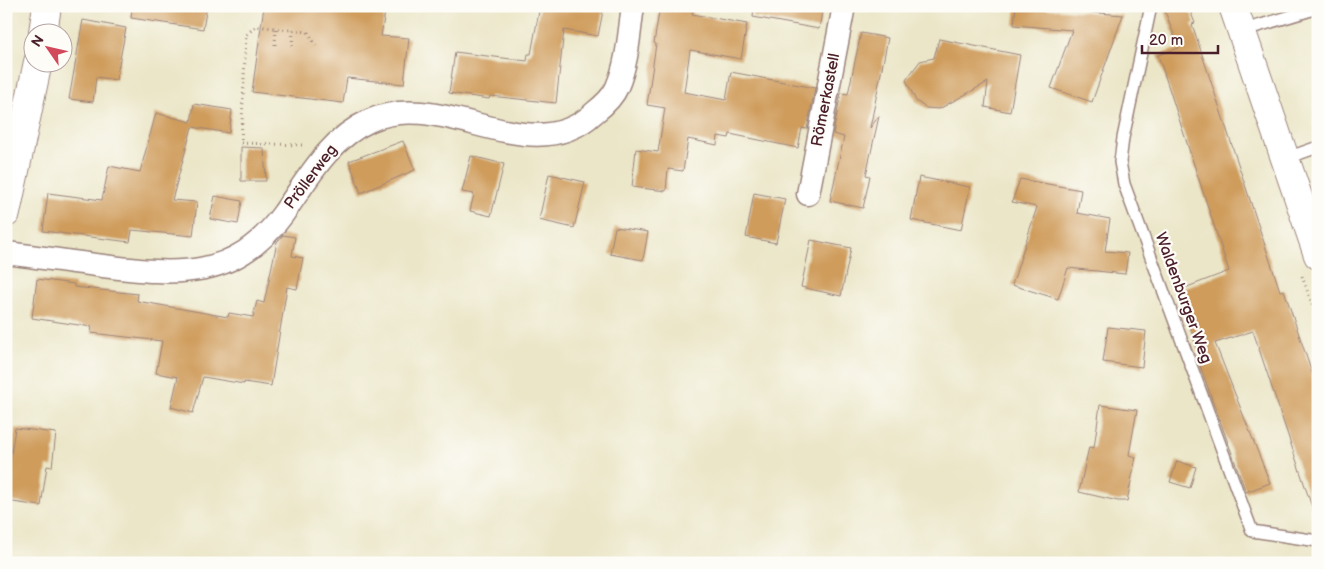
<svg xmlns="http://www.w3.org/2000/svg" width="1324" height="569" viewBox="0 0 1324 569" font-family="'Balsamiq Sans',sans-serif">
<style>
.building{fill:#cf9c5b}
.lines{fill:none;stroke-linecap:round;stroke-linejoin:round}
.service-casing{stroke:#9a827a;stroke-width:14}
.minor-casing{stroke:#9a827a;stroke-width:25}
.tertiary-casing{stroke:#9a827a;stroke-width:30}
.path{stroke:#9a827a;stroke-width:3;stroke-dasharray:1 4;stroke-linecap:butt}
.service{stroke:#fff;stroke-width:11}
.minor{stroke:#fff;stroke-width:22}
.tertiary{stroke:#fff;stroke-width:28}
.labels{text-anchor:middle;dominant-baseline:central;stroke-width:4.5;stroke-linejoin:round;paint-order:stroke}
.street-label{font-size:16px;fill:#4a1f2b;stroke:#fdfcf7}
</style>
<rect width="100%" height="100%" fill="#fdfcf7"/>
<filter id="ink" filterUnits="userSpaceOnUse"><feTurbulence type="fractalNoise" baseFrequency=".02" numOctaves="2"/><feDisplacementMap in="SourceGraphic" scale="10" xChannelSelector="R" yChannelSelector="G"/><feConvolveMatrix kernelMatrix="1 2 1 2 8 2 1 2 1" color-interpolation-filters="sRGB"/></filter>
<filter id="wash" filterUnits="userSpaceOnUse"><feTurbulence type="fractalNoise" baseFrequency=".0096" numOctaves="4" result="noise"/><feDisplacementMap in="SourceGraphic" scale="20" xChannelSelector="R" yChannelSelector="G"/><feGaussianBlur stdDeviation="1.12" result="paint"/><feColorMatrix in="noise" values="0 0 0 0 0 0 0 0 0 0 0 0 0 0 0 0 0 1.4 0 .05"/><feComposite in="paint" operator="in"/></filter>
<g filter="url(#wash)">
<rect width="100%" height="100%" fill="#ebe6c8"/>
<g id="blocks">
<g class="building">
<path d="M132,6H207L203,29L131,18Z"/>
<path d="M264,6H386L381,36L409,38L404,84L347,78L343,103L252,92Z"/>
<path d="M540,6H604L598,36L564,30L556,103L490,96L489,99L449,93L455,52L527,61L528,54H531Z"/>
<path d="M660,6L693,10L692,14L747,24L741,59L690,50L684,92L726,100L731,72L815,88L807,129L802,128L798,148L730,134L729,138L718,136L717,145L688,139L683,171L668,169L666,191L632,187L636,149L658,152L665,108L647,105L656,44L654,43Z"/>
<path d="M754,6H823L819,29L753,17Z"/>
<path d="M1016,6L1123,15L1092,102L1051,88L1072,30L1014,25Z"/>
<path d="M1163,6H1188L1195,23L1192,24L1280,291L1284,290L1318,391V512L1314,513L1253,331L1215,343L1270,483L1246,492L1200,366L1202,365L1186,313L1190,312L1182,289L1229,271L1158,55L1179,48Z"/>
<path d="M83,20L126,28L116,80L96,77L93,102L69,99Z"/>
<path d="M861,33L888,38L870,128L879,116L866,175L870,176L863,208L830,201L844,137L833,134L841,93L848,94Z"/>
<path d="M939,39L1020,55L1010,112L985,107L988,82L939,109L926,108L916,101L906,80L920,61L934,58Z"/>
<path d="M194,104L232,110L229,133L192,127L172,200L197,202L193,236L132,230L130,242L43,231L48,193L102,200L109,166L140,172L156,113L191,122Z"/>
<path d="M403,141L415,170L361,193L349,161Z"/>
<path d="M241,147L264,148L266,181H241Z"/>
<path d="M471,156L504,164L491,216L470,211L474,194L462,192Z"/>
<path d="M549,174L585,182L574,228L539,220Z"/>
<path d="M919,177L970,187L961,230L911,220Z"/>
<path d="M1020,179L1081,190L1077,213L1110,219L1105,251L1128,253L1125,274L1068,268L1058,299L1012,285L1037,207L1012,202Z"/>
<path d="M754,193L785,199L776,243L746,237Z"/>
<path d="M215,196L242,201L238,224L210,219Z"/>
<path d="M615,227L648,232L643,260L610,254Z"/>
<path d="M283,235L295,237L292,256L303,258L297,289L287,287L271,386L244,382V384L203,377L193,413L171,407L178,377L156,373L162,341L91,333L92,327L32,318L37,279L74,284V287L138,294L137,301L228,317L229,313L253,317L257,301L264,303L277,242Z"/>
<path d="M811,240L851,248L841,296L801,287Z"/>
<path d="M1108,327L1146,331L1142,367L1103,362Z"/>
<path d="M1100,405L1137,410L1129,455L1136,457L1127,501H1118L1079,492L1089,447L1094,448Z"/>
<path d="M15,428L56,433L52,467L47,466L41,506L6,501V487Z"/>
<path d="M1177,461L1196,467L1190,488L1170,482Z"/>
</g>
</g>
</g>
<g filter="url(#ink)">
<use href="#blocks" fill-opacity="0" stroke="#9a827a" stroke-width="1"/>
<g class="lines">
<g class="service-casing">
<g id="service">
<path d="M1151,6L1123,138L1120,162L1124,184L1252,531L1318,541"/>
<path d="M1241,31L1318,8"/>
<path d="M1284,159L1318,147"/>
</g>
</g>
<g class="minor-casing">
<g id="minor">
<path d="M808,194L844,6"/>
<path d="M6,253C39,257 71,262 103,266C176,275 235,281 283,214C307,180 329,139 369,121C442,86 530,173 594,113C603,106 613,97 617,87C628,62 629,33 633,6"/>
</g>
</g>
<g class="tertiary-casing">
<g id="tertiary">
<path d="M1233,6L1318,255"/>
<path d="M43,32L47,6"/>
<path d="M6,213L38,62"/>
</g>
</g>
<g class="path">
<path d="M275,45L276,29"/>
<path d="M292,46L293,30"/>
<path d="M302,145L241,143L246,35L256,26L308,32L318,49"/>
<path d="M1302,276L1318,321"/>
</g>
<use href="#service" class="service"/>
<use href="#minor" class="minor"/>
<use href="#tertiary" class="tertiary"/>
</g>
</g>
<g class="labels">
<g class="street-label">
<text transform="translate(826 100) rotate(-79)">Römerkastell</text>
<text transform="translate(311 177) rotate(-53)">Pröllerweg</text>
<text transform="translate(1183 298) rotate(70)">Waldenburger Weg</text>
</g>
</g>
<rect width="1324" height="569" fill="none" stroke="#fdfcf7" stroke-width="25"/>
<g transform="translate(48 48) rotate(304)"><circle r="24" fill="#fdfcf7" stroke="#b5a4a5"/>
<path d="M0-4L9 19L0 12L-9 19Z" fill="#d1495b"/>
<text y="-8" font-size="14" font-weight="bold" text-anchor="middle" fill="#4a1f2b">N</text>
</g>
<path d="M1142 45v8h76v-8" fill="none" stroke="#4a1f2b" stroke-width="2.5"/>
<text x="1149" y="45" font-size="15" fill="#4a1f2b" stroke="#fdfcf7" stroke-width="4" paint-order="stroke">20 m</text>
</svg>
